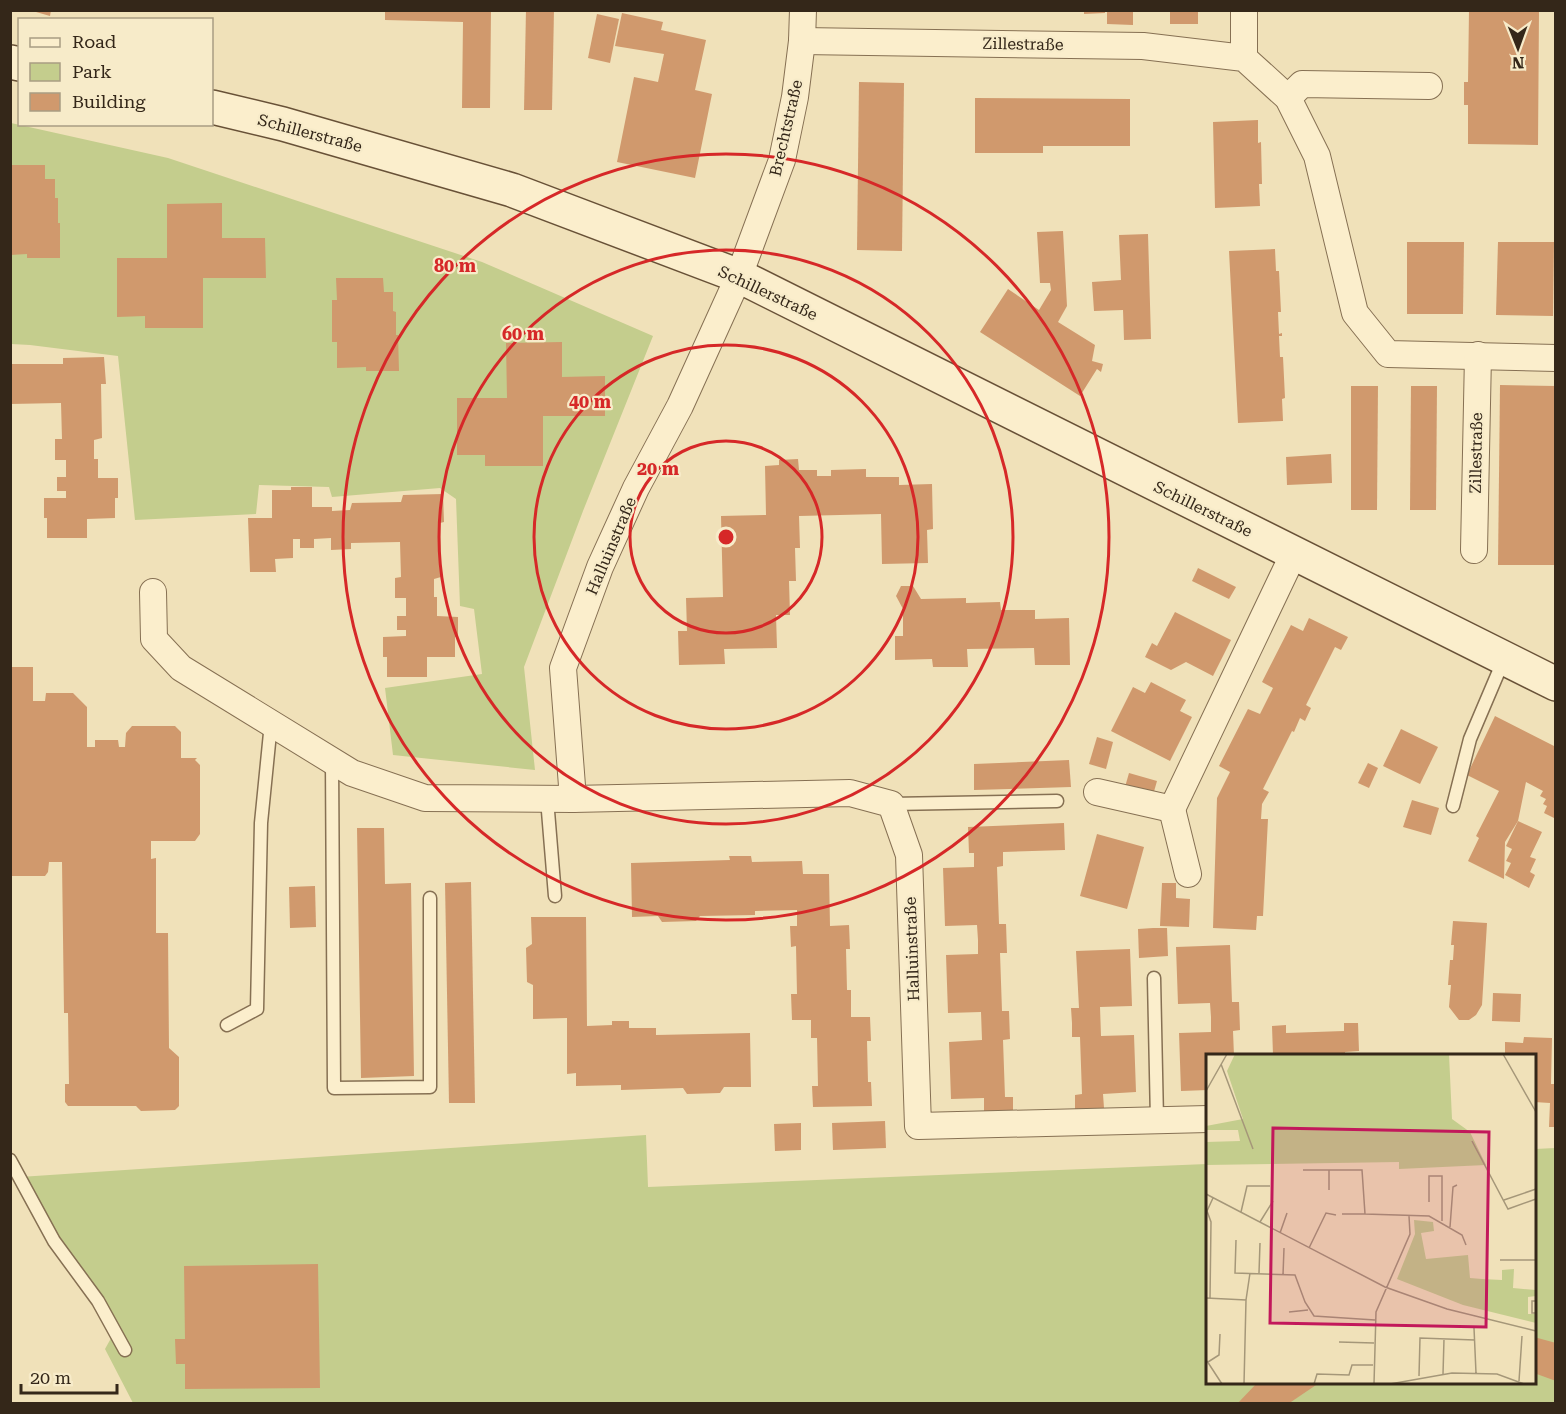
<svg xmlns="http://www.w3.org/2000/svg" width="1566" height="1414" viewBox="0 0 1566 1414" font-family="'Roboto Serif',serif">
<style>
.green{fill:#c4cd8d}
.building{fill:#d0996d}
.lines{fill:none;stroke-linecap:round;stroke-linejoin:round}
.lane-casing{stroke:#867053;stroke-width:15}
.street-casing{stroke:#867053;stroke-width:28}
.secondary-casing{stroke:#685137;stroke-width:36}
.lane{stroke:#fbeecc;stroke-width:12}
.street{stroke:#fbeecc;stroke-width:26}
.secondary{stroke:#fbeecc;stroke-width:33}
.ring{fill:none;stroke:#d62828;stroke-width:3}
.labels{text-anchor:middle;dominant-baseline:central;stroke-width:4.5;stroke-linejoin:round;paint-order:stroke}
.street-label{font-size:16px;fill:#342719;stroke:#f7ebc9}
.inset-road{fill:none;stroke:#a59779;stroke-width:1.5}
.view{fill:#c2185b;fill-opacity:0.15;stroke:#c2185b;stroke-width:3}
.inset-edge{fill:none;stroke:#342719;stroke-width:3}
.centre{fill:#d62828;stroke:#f7ebc9;stroke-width:3}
.ring-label{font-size:18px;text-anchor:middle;font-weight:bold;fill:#d62828;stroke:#f7ebc9;stroke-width:4.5;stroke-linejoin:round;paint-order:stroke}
</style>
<rect width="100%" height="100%" fill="#f0e1b9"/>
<g class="green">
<path d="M11,123L168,158L482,262L653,336L583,511L524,667L535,770L393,755L385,688L482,674L474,609L460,606L456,499L440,488L332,497L329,487L259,485L256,514L135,520L118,356L30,345L11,344Z"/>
<path d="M646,1135L648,1187L1207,1164L1208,1382H1534L1535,1149L1555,1148V1403H133L105,1349L115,1331L20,1177Z"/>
</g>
<g class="building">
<path d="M29,10H51L50,16Z"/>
<path d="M385,10H491L490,108H462L463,22L385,20Z"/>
<path d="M526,10H554L552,110H524Z"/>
<path d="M1084,10H1105V13L1084,14Z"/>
<path d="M1107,10H1133V25L1107,24Z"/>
<rect x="1170" y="10" width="28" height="14"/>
<path d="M1469,10H1539L1538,145L1468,144V105H1464V82H1468Z"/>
<path d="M622,13L663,22L661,30L706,40L695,90L712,94L695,178L617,162L634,77L658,82L664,54L615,46Z"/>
<path d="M597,14L619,19L610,63L588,58Z"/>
<path d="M859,82L904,83L902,251L857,250Z"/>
<path d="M975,98L1130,99V146H1043V153H975Z"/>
<path d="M1258,120V143L1261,142L1262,184H1259L1260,206L1215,208L1213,122Z"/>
<path d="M10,165H45V179H55V198H58V223H60V258H27V254L10,255Z"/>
<path d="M222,203V238H265L266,278H203V328H145V316L117,317V258H167V204Z"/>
<path d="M1063,231L1067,306L1058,322L1095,345L1092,361L1103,364L1101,372L1097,369L1080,396L980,332L1008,289L1039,310L1051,290L1050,283H1040L1037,232Z"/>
<path d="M1148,234L1151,339L1124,340L1123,310L1094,311L1092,282L1121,280L1119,235Z"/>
<path d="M1407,242H1464L1463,314H1407Z"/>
<path d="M1498,242H1554L1553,316L1496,315Z"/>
<path d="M1275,249L1276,271H1279L1281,312H1278L1279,334L1282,333V336H1279L1280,357H1283L1285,398L1282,399L1283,421L1238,423L1229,251Z"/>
<path d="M336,278H383L384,292H393V311L396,312V335H398L399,371H366V367L337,368V342H332V300H337Z"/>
<path d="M562,342V377L605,376V416H543V466H485V455H457V398H507L506,343Z"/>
<path d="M104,357L106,384H101L102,438L94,440V459H98V478H118V498H115V518L87,519V538H47V518H44V498H66V491H57V477H66V460H55V439H62L61,403L10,404L12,364H63V358Z"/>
<path d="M1500,385L1556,386L1555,565H1498Z"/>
<path d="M1351,386H1378L1377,510H1351Z"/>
<path d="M1411,386H1437L1436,510H1410Z"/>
<path d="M1331,454L1332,483L1287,485L1286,457Z"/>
<path d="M798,459L799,470H817V476H831V470L866,469V477H899V485L932,484L933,529L927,530L928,563L882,564L881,514L799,516L800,548H795L796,581H789L790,615H776L777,648L724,649L725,664L679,665L678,631H687L686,598L723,597L721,516L766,515L765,466L779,465V460Z"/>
<path d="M291,487H312V507H332V511L350,510L352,503L401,502L403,495L443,494L444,522L440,523L441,577L434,579V597H437V616L458,617V637H455V657H427V677H387V657H383V637L406,636V630H397V616H406V598H395V578L401,577L400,542L351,543V549L331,550V538L314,539V548H300V539H293V558L275,559L276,572H250L248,518H272V490H291Z"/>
<path d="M1198,568L1236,587L1229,599L1192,581Z"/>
<path d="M901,586H913L921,599L966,598V603L1000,602L1001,610H1035V619L1069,618L1070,665H1035L1034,648L967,649L968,667H933L932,659L895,660V636H903V609L896,596Z"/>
<path d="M1175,612L1231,640L1213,676L1186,662L1171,670L1145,657L1152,643L1157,646Z"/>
<path d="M1309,618L1348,637L1341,650L1335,647L1306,705L1311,708L1305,721L1300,718L1294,732L1292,731L1263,789L1269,792L1262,804L1261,819H1268L1263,916H1257L1256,930L1213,928L1217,798L1230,772L1219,766L1248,709L1260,714L1273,688L1262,682L1291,625L1303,631Z"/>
<path d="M10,667H33V701H45L46,693H73L87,707V747H95V740H118L119,747H125L126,733L132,726H175L181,732V758H197L195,760L200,765V834L195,841H151V859L156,858V933H168L169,1048L179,1057V1106L175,1110L141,1111L136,1106H68L65,1102V1084H69L68,1013H64L62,862H49L48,872L45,876H10Z"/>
<path d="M1151,682L1186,700L1180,711L1192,717L1170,761L1111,731L1133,687L1145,693Z"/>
<path d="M1495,716L1556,747V819L1544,813L1547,806L1543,804L1546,799L1540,796L1543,791L1526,782L1518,821L1505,842L1504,879L1468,861L1479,838L1476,836L1499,791L1467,775Z"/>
<path d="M1401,729L1438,747L1420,784L1383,766Z"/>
<path d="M1097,737L1113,742L1106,769L1089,764Z"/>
<path d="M1069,760L1071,787L974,790V764Z"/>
<path d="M1368,763L1378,768L1369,788L1358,783Z"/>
<path d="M1129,773L1157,781L1153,795L1125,787Z"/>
<path d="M1412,800L1439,808L1431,835L1403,827Z"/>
<path d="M1518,821L1542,832L1530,857L1536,859L1530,872L1535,875L1529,888L1505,875L1511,863L1506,861L1512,849L1506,846Z"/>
<path d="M1064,823L1065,850L1003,852V866L997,867L999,924H1006L1007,953H1000L1002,1011H1009L1010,1039L1003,1040L1005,1097H1013V1111L984,1113V1098L951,1099L949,1042L982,1040L981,1012L948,1013L946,955L978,954V940L977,925L945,926L943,868L974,867V853H969L968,827Z"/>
<path d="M357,828H384L385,884L411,883L414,1076L361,1078Z"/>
<path d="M1097,834L1144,847L1127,909L1080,896Z"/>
<path d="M729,856H751L752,862L802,861L803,874H829L830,926L849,925L850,949H846L847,990H851V1017H870L871,1041H867L868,1082H871L872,1106L813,1107L812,1086H818L817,1038H811V1020H792L791,994H797L796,946L791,947L790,926H797V910L755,911V915L700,916L696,921L662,922L658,916L632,917L631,863L730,860Z"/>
<path d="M471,882L475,1103H449L445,883Z"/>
<path d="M1162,883H1176V898L1190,899L1189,927L1160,926Z"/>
<path d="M315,886L316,927L290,928L289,887Z"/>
<path d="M531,917H586L587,1026L612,1025V1021H629V1028H656V1035L750,1033L751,1087H724L720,1093L687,1094L683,1088L621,1090V1085L576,1086V1073L567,1074V1018L533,1019V985L527,982L526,948L532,944Z"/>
<path d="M1453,921L1487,923L1482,1005L1476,1015L1469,1020H1459L1449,1007L1451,985H1448L1450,960H1453L1454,945H1451Z"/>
<path d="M1153,928H1167L1168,956L1139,958L1138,929Z"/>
<path d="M1230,945L1232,1002H1239L1240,1030L1233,1031L1234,1056H1208V1090L1181,1091L1179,1033L1211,1032V1017L1210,1003L1178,1004L1176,947Z"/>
<path d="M1130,949L1132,1006L1100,1007L1101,1036L1134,1035L1136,1092L1103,1094L1104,1108L1075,1109V1095L1082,1094L1080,1037H1072V1023L1071,1008H1079L1076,951Z"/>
<path d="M1493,993L1521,994L1520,1022L1492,1021Z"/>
<path d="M1344,1023H1358L1359,1051L1345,1052V1056L1273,1055L1272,1026L1286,1025V1033L1344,1031Z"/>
<path d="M1524,1037L1552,1038L1551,1084H1556V1127H1549L1550,1103L1534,1102V1056H1505V1042L1523,1043Z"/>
<path d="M885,1121L886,1148L833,1150L832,1123Z"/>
<path d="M801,1123V1150L775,1151L774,1124Z"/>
<path d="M318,1264L320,1388L185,1389V1364H176L175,1339H185L184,1266Z"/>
<path d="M1534,1337L1556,1343V1381L1534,1373Z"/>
<path d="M1257,1383H1319L1288,1404H1237Z"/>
</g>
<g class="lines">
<g class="lane-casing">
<g id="lane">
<path d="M332,761L334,1088L430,1087V898"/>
<path d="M547,799L555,896"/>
<path d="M891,804L1057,801"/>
<path d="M1453,806L1470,739L1504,659"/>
<path d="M1154,978L1157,1120"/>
<path d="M227,1025L257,1009L261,823L271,723"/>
<path d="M10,1160L54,1241L98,1301L125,1350"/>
</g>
</g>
<g class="street-casing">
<g id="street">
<path d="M802,41L1143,46L1244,58L1288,98L1317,156L1355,313L1388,354L1556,358"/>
<path d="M1244,58V10"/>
<path d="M1288,98L1302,84L1429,86"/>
<path d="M1474,550L1478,355"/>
<path d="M153,592L154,639L181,668L352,773L425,798L573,799L850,793L891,804L909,855L918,1126L1208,1119"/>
<path d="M1097,792L1172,809L1294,553"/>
<path d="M573,799L563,668L600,567L636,488L680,406L739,276L782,160L795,97L802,41L803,10"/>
<path d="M1172,809L1188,874"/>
</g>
</g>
<g class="secondary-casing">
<g id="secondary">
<path d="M10,62L20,64"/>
<path d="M212,107L283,124L512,190L739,276L1556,684"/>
</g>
</g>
<use href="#lane" class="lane"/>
<use href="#street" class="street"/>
<use href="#secondary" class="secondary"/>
</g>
<g class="ring">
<circle cx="726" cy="537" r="96"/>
<circle cx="726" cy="537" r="192"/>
<circle cx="726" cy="537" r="287"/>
<circle cx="726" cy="537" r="383"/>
</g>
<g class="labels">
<g class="street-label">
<text transform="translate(1023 44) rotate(1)">Zillestraße</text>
<text transform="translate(786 128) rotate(-77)">Brechtstraße</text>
<text transform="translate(310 133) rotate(15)">Schillerstraße</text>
<text transform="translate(768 293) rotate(25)">Schillerstraße</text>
<text transform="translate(1476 453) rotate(-89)">Zillestraße</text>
<text transform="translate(1203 509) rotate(26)">Schillerstraße</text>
<text transform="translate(611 546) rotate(-67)">Halluinstraße</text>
<text transform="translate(912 949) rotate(-92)">Halluinstraße</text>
</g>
</g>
<g transform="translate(1206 1054)">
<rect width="330" height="330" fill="#f0e1b9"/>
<path d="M29,0H243L246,65L264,78L280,111L193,115V108L0,111V88L34,87L32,76H0V72L37,65L21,17ZM208,166L227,168L228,177L215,179L220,205L262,201L264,224L276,225L296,226V216L308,215L307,234L330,236V242L322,243V260H330V269L257,251L191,225L209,180Z" fill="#c4cd8d"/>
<path class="inset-road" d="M297,0L330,58M15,10L47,95M0,37L21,0M266,87L302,155L330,145M97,116H156L159,160L223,162L256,181L260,191M123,116V136M0,140L179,233L241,255L330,277M298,146L330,135M223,148V122H236V167M35,158L41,132H64M136,160H159M54,168L67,147M244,173L247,133L251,131M74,179L81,159M30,186L29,219L89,221L99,248L108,262L169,266M103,194L120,159L130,161M294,206H330M53,219L54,189M77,221L78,194M0,244L40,246L44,219M4,245L5,168L1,157L7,144M330,247H326V259H330M83,258L102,256M268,274L270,319M133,288L168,289M1,307L16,330M2,308L13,301L14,280M237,320L238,285M213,322L214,284L269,286M313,327L316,282M38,330L40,246M108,330L111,320L143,321L146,311H167M168,330L170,258L204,180L203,162M184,330L246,319L291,320L318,330"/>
<path class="view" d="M67,74L283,78L280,273L64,269Z"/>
<rect width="330" height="330" class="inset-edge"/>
</g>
<circle cx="726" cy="537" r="9" class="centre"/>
<g class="ring-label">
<text x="455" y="272">80 m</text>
<text x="523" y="340">60 m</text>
<text x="590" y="408">40 m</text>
<text x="658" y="475">20 m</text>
</g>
<rect width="1566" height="1414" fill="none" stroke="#342719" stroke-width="24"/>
<rect x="18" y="18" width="195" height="108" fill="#f7ebc9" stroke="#a99d83" stroke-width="1.5"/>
<rect x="30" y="38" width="30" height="9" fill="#fbeecc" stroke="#a99d83" stroke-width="1.5"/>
<text x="72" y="48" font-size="18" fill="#342719">Road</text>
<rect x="30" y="63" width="30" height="18" fill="#c4cd8d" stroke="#a99d83" stroke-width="1.5"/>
<text x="72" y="78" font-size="18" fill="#342719">Park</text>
<rect x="30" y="93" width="30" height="18" fill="#d0996d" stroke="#a99d83" stroke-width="1.5"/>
<text x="72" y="108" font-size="18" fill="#342719">Building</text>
<g transform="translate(1518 48) rotate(179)" stroke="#f7ebc9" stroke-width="4.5" paint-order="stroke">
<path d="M0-4.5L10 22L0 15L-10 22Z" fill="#342719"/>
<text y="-9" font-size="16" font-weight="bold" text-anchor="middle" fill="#342719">N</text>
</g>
<path d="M21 1384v9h96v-9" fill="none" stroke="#342719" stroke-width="3"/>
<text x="30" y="1384" font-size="18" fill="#342719" stroke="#f7ebc9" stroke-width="4.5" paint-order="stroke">20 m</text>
</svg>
